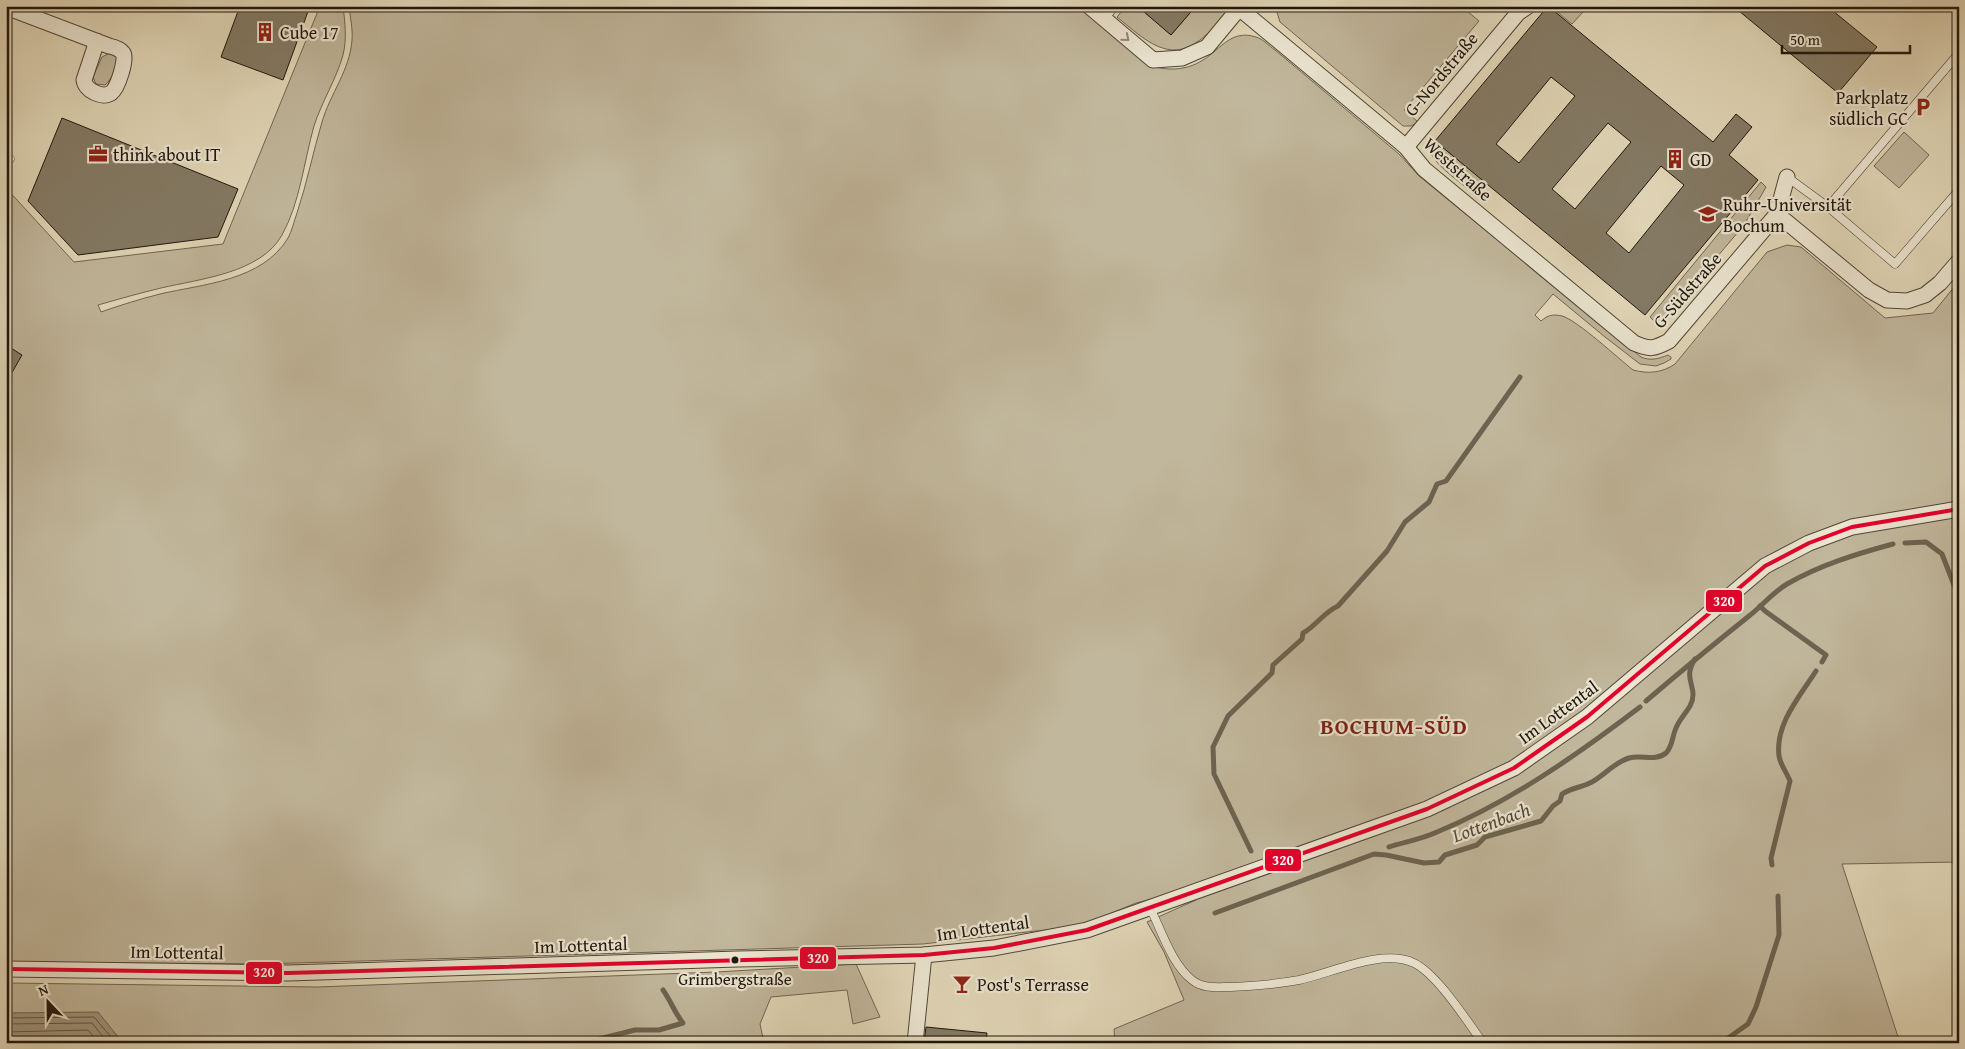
<svg xmlns="http://www.w3.org/2000/svg" width="1965" height="1049" viewBox="0 0 1965 1049" font-family="'Gentium Book Plus',serif">
<style>
.green{fill:#c1b79c;stroke:#706654}
.water{fill:#a0967e;stroke:#6c6350}
.lines{fill:none;stroke-linecap:round;stroke-linejoin:round}
.shore{stroke:#605645;stroke-width:1}
.stream{stroke:#6c6350;stroke-width:5}
.building{fill:#847b66;stroke:#1f160c;fill-rule:evenodd}
.lane-casing{stroke:#504637;stroke-width:9}
.street-casing{stroke:#504637;stroke-width:17}
.lane{stroke:#ece6d2;stroke-width:8}
.street{stroke:#ece6d2;stroke-width:15}
.bus-1-casing{stroke:#ece6d2;stroke-width:8}
.bus-1{stroke:#e4002b;stroke-width:4}
.oneway{stroke:#908879}
.bus-dot{fill:#1f160c;stroke:#ece6d2;stroke-width:2}
.labels{text-anchor:middle;dominant-baseline:central;stroke-width:4.5;stroke-linejoin:round;paint-order:stroke}
.bus-label{font-size:17px;fill:#1f160c;stroke:#ece6d2}
.poi-label{font-size:18px;fill:#1f160c;stroke:#ece6d2;text-anchor:start}
.street-label{font-size:18px;fill:#1f160c;stroke:#ece6d2}
.water-label{font-size:19px;font-style:italic;fill:#53493a;stroke:#ece6d2}
.district-label{font-size:22px;font-weight:bold;letter-spacing:1px;fill:#7a1f14;stroke:#ece6d2}
.line-badge{stroke:#ece6d2;stroke-width:2}
.badge-label{font-size:14px;text-anchor:middle;font-weight:bold;fill:#fff}
</style>
<rect width="100%" height="100%" fill="#e2d8b9"/>
<filter id="stains"><feTurbulence type="fractalNoise" baseFrequency=".004" numOctaves="4"/><feColorMatrix values="0 0 0 0 .2 0 0 0 0 .09 0 0 0 0 .02 0 0 0 .5 -.17"/></filter>
<radialGradient id="worn" r=".72"><stop offset=".6" stop-color="#630" stop-opacity="0"/><stop offset="1" stop-color="#630" stop-opacity=".3"/></radialGradient>
<g class="green">
<path d="M320,6H343C345,22 347,39 343,55C336,80 322,101 314,126C304,161 300,203 282,235C261,273 200,279 161,288C140,293 119,299 98,305L101,312C121,305 140,299 160,294C203,284 262,281 288,238C292,231 294,221 297,213C307,183 313,152 322,122C330,94 350,70 352,40C353,29 350,17 349,6H1077L1148,65C1166,71 1186,71 1203,60C1221,49 1231,29 1256,37C1263,39 1269,46 1275,50L1399,154L1419,176L1641,357C1650,361 1658,359 1668,355L1671,357V359L1664,363L1656,366L1640,364L1605,337L1553,294L1535,315L1541,321C1548,315 1553,314 1562,316C1577,320 1619,359 1633,370C1648,374 1662,373 1675,364L1767,252L1787,245L1801,247L1885,318L1933,313L1959,281V862L1842,864L1900,1043H1115L1114,1029L1184,1000L1164,952L1147,922L1196,900L1170,894L1136,903L1080,926L923,944L263,964L6,962V188L74,262L223,244Z"/>
<path d="M1126,6H1138L1171,35L1196,6H1231C1216,25 1194,56 1166,49C1148,45 1131,28 1117,17Z"/>
<path d="M1275,6H1461L1479,21L1404,110L1418,122L1411,126H1403L1280,22Z"/>
<path d="M1550,6H1576L1583,12L1572,24Z"/>
<path d="M110,53L117,57C118,66 112,79 105,85L96,84L93,77L102,57Z"/>
<path d="M1904,132L1929,155L1899,188L1874,166Z"/>
<path d="M1435,141L1486,183L1476,195C1466,187 1432,163 1431,152C1431,148 1433,144 1435,141Z"/>
<path d="M1761,182L1766,187L1744,225L1662,322L1656,323L1650,317Z"/>
<path d="M856,964L880,1017L853,1024L847,990L771,997L760,1024L764,1043H6V983L317,987L716,972Z"/>
</g>
<path class="water" d="M98,1012L123,1043H6V1013Z"/>
<g class="lines">
<g class="shore">
<path d="M6,1018L94,1017L116,1043"/>
<path d="M6,1024L92,1023L108,1043"/>
<path d="M6,1032L88,1030L99,1043"/>
</g>
<g class="stream">
<path d="M1905,543L1926,542L1942,554L1959,598"/>
<path d="M1760,606L1765,611L1826,655L1822,662"/>
<path d="M1646,701C1680,672 1714,644 1749,616C1762,606 1772,593 1787,584C1820,565 1856,554 1893,544"/>
<path d="M1389,847C1405,842 1422,839 1437,832C1510,802 1577,755 1640,707"/>
<path d="M1251,851L1214,774L1213,747L1228,716L1272,673L1273,665L1302,639L1303,633C1317,625 1324,612 1338,606L1387,551L1405,522L1429,502L1437,484L1446,481L1520,377"/>
<path d="M1772,865L1771,858L1790,781C1787,773 1780,764 1779,756C1775,724 1800,696 1816,671"/>
<path d="M1215,913L1374,854L1386,855L1424,863L1439,862L1445,855L1477,845L1485,837L1541,821L1553,806L1560,801L1562,794C1573,787 1580,788 1590,783C1604,776 1613,763 1629,758C1641,754 1655,762 1666,753C1673,746 1672,736 1676,728C1679,720 1686,713 1690,706C1700,687 1681,680 1695,659"/>
<path d="M592,1043L595,1040L635,1030H659L683,1023C674,1012 671,1001 663,990"/>
<path d="M1721,1043L1748,1024L1756,1007L1779,935L1778,896"/>
</g>
</g>
<g class="building">
<path d="M240,6H310L283,80L221,57Z"/>
<path d="M1137,6H1196L1171,35Z"/>
<path d="M1548,6L1713,142L1736,114L1752,127L1729,155L1758,180L1645,315L1435,141ZM1551,77L1575,96L1519,163L1496,144ZM1608,123L1631,142L1575,209L1552,189ZM1661,166L1684,185L1629,253L1606,233Z"/>
<path d="M1733,6H1827L1877,47L1838,93Z"/>
<path d="M62,118L238,189L218,237L78,255L28,201Z"/>
<path d="M6,345L22,355L6,383Z"/>
<path d="M926,1027L987,1033L986,1043H924Z"/>
</g>
<g class="lines">
<g class="lane-casing">
<g id="lane">
<path d="M1104,19L1115,6"/>
<path d="M6,156L10,159"/>
<path d="M1787,177L1828,207L1895,264L1959,190"/>
<path d="M1828,207L1959,53"/>
<path d="M1150,908C1162,931 1171,963 1192,980C1203,989 1217,987 1231,987C1254,986 1277,984 1299,980C1332,973 1382,948 1414,963C1437,974 1467,1021 1483,1043"/>
</g>
</g>
<g class="street-casing">
<g id="street">
<path d="M1089,6L1153,60L1182,58L1207,47L1241,6"/>
<path d="M6,7L109,46C114,47 120,49 123,53C127,59 118,88 111,93C102,99 85,90 84,80L97,41"/>
<path d="M1239,8L1406,147L1424,169L1634,343C1650,350 1654,349 1669,341L1777,214L1787,177"/>
<path d="M1406,147L1518,13L1528,6"/>
<path d="M1777,214L1869,290L1887,300L1907,301L1925,295L1940,283L1959,261"/>
<path d="M6,969L288,973L738,959L924,955L994,948L1087,930L1427,809L1514,768L1587,717L1765,566L1809,543L1852,527L1959,509"/>
<path d="M915,1043L924,955"/>
</g>
</g>
<use href="#lane" class="lane"/>
<use href="#street" class="street"/>
<g class="bus-1-casing">
<path id="bus-1" d="M6,969L288,973L924,955L994,948L1087,930L1427,809L1514,768L1587,717L1765,566L1809,543L1852,527L1959,509"/>
</g>
<use href="#bus-1" class="bus-1"/>
</g>
<defs><path id="oneway-chevron" d="M-2-3.5L2.5 0L-2 3.5" fill="none" stroke-width="1.6" stroke-linecap="round" stroke-linejoin="round" transform="scale(1.25)"/></defs>
<use class="oneway" href="#oneway-chevron" transform="translate(1126 38) rotate(40)"/>
<defs>
<g id="building-bare" transform="scale(1.5)"><path d="M-4-6H4V6H1V3H-1V6H-4ZM-2.5-4.3h1.7v1.8h-1.7ZM.8-4.3h1.7v1.8H.8ZM-2.5-1h1.7V.8h-1.7ZM.8-1h1.7V.8H.8Z" fill="#8f2418" stroke="#ece6d2" stroke-width="2.5" paint-order="stroke"/></g>
<g id="parking-bare" transform="scale(1.5)"><path d="M-3.5-5.5H1a3.5 3.5 0 0 1 0 7H-1V5.5H-3.5ZM-1-3.4V-.6H.8a1.4 1.4 0 0 0 0-2.8Z" fill="#8f2418" stroke="#ece6d2" stroke-width="2.5" paint-order="stroke"/></g>
<g id="office-bare" transform="scale(1.5)"><path d="M-6-3h4V-5.5h4V-3h4V5H-6ZM-1-4.5V-3h2v-1.5ZM-6 0V1H6V0Z" fill="#8f2418" stroke="#ece6d2" stroke-width="2.5" paint-order="stroke"/></g>
<g id="university-bare" transform="scale(1.5)"><path d="M0-5L7-2L0 1L-7-2ZM-4 1L0 2.5L4 1V4Q0 6-4 4Z" fill="#8f2418" stroke="#ece6d2" stroke-width="2.5" paint-order="stroke"/></g>
<g id="bar-bare" transform="scale(1.5)"><path d="M-6-5H6L.8 .8V4.5H3.5V6h-7V4.5H-.8V.8Z" fill="#8f2418" stroke="#ece6d2" stroke-width="2.5" paint-order="stroke"/></g>
</defs>
<g fill-rule="evenodd">
<use href="#building-bare" x="265" y="32"/>
<use href="#parking-bare" x="1923" y="107"/>
<use href="#office-bare" x="98" y="154"/>
<use href="#building-bare" x="1675" y="159"/>
<use href="#university-bare" x="1708" y="214"/>
<use href="#bar-bare" x="962" y="984"/>
</g>
<circle class="bus-dot" cx="735" cy="960" r="4.5"/>
<g class="labels">
<g class="bus-label">
<text x="735" y="978">Grimbergstraße</text>
</g>
<g class="poi-label">
<text x="280" y="32">Cube 17</text>
<text x="1908" y="97" text-anchor="end">Parkplatz<tspan x="1908" dy="21">südlich GC</tspan></text>
<text x="113" y="154">think about IT</text>
<text x="1690" y="159">GD</text>
<text x="1723" y="204">Ruhr-Universität<tspan x="1723" dy="21">Bochum</tspan></text>
<text x="977" y="984">Post's Terrasse</text>
</g>
<g class="street-label">
<text transform="translate(1441 74) rotate(-50)">G-Nordstraße</text>
<text transform="translate(1458 169) rotate(42)">Weststraße</text>
<text transform="translate(1687 290) rotate(-49)">G-Südstraße</text>
<text transform="translate(1558 712) rotate(-36)">Im Lottental</text>
<text transform="translate(983 928) rotate(-8)">Im Lottental</text>
<text transform="translate(581 945) rotate(-2)">Im Lottental</text>
<text transform="translate(177 952) rotate(1)">Im Lottental</text>
</g>
<g class="water-label">
<text transform="translate(1491 822) rotate(-20)">Lottenbach</text>
</g>
<g class="district-label">
<text x="1394" y="726">BOCHUM-SÜD</text>
</g>
</g>
<g class="line-badge">
<rect x="1705" y="589" width="38" height="24" rx="5" fill="#e4002b"/>
<rect x="1264" y="848" width="38" height="24" rx="5" fill="#e4002b"/>
<rect x="799" y="946" width="38" height="24" rx="5" fill="#e4002b"/>
<rect x="245" y="961" width="38" height="24" rx="5" fill="#e4002b"/>
</g>
<g class="badge-label">
<text x="1724" y="606">320</text>
<text x="1283" y="865">320</text>
<text x="818" y="963">320</text>
<text x="264" y="977">320</text>
</g>
<rect width="1965" height="1049" fill="none" stroke="#e2d8b9" stroke-width="25"/>
<rect x="8" y="8" width="1950" height="1034" fill="none" stroke="#1f160c" stroke-width="2.5"/>
<rect x="12" y="12" width="1940" height="1024" fill="none" stroke="#1f160c"/>
<g transform="translate(48 1002) rotate(338)" stroke="#ece6d2" stroke-width="4" paint-order="stroke">
<path d="M0-4L9 19L0 12L-9 19Z" fill="#1f160c"/>
<text y="-8" font-size="14" font-weight="bold" text-anchor="middle" fill="#1f160c">N</text>
</g>
<path d="M1782 45v8h128v-8" fill="none" stroke="#1f160c" stroke-width="2.5"/>
<text x="1790" y="45" font-size="15" fill="#1f160c" stroke="#ece6d2" stroke-width="4" paint-order="stroke">50 m</text>
<rect width="100%" height="100%" filter="url(#stains)"/>
<rect width="100%" height="100%" fill="url(#worn)"/>
</svg>
